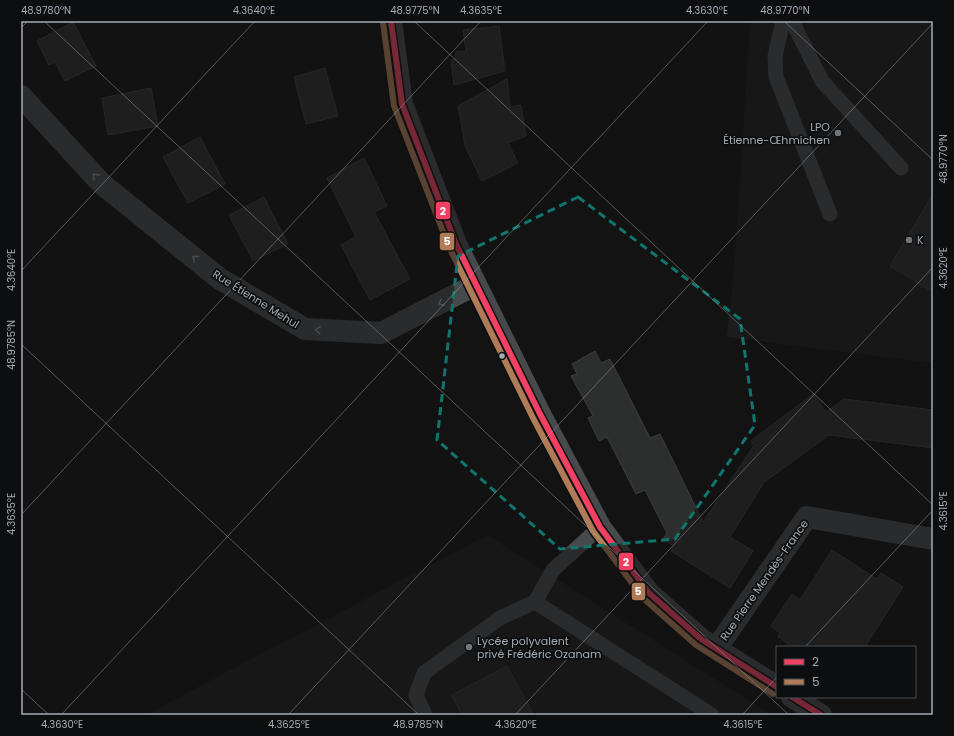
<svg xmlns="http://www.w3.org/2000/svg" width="954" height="736" viewBox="0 0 954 736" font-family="Poppins,sans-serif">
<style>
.built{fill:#1d1d1f}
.building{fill:#2d2e2e;stroke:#3b3e3f}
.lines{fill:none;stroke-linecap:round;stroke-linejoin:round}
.service{stroke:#474a4c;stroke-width:15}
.minor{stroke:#474a4c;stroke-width:22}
.bus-1-casing{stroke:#0d0e0f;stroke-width:9}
.bus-2-casing{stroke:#0d0e0f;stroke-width:9}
.bus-1{stroke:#f24062;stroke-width:6}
.bus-2{stroke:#b07c57;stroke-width:6}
.oneway{stroke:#888f96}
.marked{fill:none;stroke:#0f766e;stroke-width:3;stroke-dasharray:8 5;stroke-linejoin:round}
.ticks{fill:none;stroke:#a4acb5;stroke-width:1;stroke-opacity:0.45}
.poi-dot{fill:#71767c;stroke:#0d0e0f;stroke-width:1.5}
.bus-dot{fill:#a4acb5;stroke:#0d0e0f;stroke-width:1.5}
.labels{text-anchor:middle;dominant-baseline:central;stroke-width:3.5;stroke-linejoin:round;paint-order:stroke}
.poi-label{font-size:11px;fill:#a4acb5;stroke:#0d0e0f;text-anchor:start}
.street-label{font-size:11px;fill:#a4acb5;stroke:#0d0e0f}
.line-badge{stroke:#0d0e0f;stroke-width:1.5}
.badge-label{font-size:11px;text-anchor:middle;font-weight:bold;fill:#fff}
.neatline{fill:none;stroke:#a4acb5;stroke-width:1.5}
.ticks-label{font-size:10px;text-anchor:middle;fill:#a4acb5}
</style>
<rect width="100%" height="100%" fill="#131313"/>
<g class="built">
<path d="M750,21H933V363L727,337L736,245Z"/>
<path d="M487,535L772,715H145Z"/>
</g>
<g class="building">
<path d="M73,22L96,66L65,81L55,62L49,65L37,41Z"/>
<path d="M499,26L505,71L454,85L451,60L456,59L455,52L466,51L463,30Z"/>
<path d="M325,68L338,116L306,124L294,77Z"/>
<path d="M507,79L510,107L521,105L526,136L508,143L518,163L482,181L465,146L458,106Z"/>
<path d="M151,88L158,126L108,135L102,98Z"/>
<path d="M200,137L225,184L188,203L163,157Z"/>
<path d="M364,158L387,206L374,212L410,279L370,300L341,245L356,237L327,178Z"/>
<path d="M933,194V292L890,266Z"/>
<path d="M264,197L288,244L253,261L229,215Z"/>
<path d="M595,351L601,363L610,359L650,438L660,434L703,522L754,445L751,441L813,394L826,412L844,399L933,410V448L829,435L764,482L730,537L753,551L730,588L671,551L674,546L663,539L667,533L645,490L636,494L607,437L599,441L588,418L593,416L571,376L577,374L572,364Z"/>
<path d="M832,550L877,579L881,573L903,587L865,647H793L778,637L780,633L771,626L792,594L800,600Z"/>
<path d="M507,666L534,715H462L452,695Z"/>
</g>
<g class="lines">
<g class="service">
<path d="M783,21L775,56L776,77L830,214"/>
<path d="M792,21L822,81L901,168"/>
<path d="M535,602L553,570L600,527"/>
<path d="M425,715L416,695L424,673L500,618L535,602L712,715"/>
</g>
<g class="minor">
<path d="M391,21L402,104L456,244L540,414L600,527L649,593L701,639L777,687"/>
<path d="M21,96L102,184L220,279L305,329L381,333L475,285"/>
<path d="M716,649L807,517L933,539"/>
<path d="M792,697L821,715"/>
</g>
<g class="bus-1-casing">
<g id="bus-1">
<path d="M391,21L402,104L456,244L540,414L600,527L649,593L701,639L777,687"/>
<path d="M792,697L821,715"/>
</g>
</g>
<g class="bus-2-casing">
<path id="bus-2" d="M383,22L394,106L449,247L533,418L593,531L644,599L696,645L773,694"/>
</g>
<use href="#bus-1" class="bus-1"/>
<use href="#bus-2" class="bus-2"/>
</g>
<defs><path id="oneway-chevron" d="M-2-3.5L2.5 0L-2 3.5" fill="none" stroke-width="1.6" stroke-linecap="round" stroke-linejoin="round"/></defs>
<g class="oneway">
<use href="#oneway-chevron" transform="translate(95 176) rotate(-133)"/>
<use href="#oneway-chevron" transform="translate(195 258) rotate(-141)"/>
<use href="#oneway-chevron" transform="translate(441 303) rotate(153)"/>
<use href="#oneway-chevron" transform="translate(318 330) rotate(-177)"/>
</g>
<path d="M0 0H954V736H0ZM578,197L740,319L755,425L675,539L560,549L437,440L458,256Z" fill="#131313" fill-opacity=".55" fill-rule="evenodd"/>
<path class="marked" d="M578,197L740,319L755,425L675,539L560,549L437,440L458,256Z"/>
<path class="ticks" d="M44,21L789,715M414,21L933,505M784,21L933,160M21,28L28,21M21,271L255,21M21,344L419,715M21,515L481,21M805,647L933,510M21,689L49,715M61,715L708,21M288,715L933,23M515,715L933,267M742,715L777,677"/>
<g class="poi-dot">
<circle cx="838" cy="133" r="4"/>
<circle cx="909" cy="240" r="4"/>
<circle cx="469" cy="647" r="4"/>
</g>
<circle class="bus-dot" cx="502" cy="356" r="3.5"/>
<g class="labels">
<g class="poi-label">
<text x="830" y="127" text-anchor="end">LPO<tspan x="830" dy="13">Étienne-Œhmichen</tspan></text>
<text x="917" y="240">K</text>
<text x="477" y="641">Lycée polyvalent<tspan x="477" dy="13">privé Frédéric Ozanam</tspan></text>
</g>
<g class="street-label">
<text transform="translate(256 299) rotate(32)">Rue Étienne Mehul</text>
<text transform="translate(764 580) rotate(-55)">Rue Pierre Mendès-France</text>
</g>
</g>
<g class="line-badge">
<rect x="435" y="201" width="16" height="19" rx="4" fill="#f24062"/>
<rect x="439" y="232" width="16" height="19" rx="4" fill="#b07c57"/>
<rect x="618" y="552" width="16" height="19" rx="4" fill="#f24062"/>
<rect x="631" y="582" width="15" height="19" rx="4" fill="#b07c57"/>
</g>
<g class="badge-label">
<text x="443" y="215">2</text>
<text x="447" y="245">5</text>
<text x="626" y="566">2</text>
<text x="638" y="595">5</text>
</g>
<rect width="954" height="736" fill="none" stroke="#0d0e0f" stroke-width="44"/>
<rect x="776" y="646" width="140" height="52" fill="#0d0e0f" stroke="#494d51"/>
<rect x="784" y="659" width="20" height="6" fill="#f24062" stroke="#494d51"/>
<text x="812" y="666" font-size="12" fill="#a4acb5">2</text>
<rect x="784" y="679" width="20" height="6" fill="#b07c57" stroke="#494d51"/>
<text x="812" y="686" font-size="12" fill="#a4acb5">5</text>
<rect x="22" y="22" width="910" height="692" class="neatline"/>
<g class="ticks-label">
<text x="46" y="14">48.9780°N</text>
<text x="254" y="14">4.3640°E</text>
<text x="415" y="14">48.9775°N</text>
<text x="481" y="14">4.3635°E</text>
<text x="707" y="14">4.3630°E</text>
<text x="785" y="14">48.9770°N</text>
<text transform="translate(943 159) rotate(-90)" y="4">48.9770°N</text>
<text transform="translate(943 268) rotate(-90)" y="4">4.3620°E</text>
<text transform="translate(11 270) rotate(-90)" y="4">4.3640°E</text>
<text transform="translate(11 345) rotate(-90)" y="4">48.9785°N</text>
<text transform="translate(943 511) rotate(-90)" y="4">4.3615°E</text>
<text transform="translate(11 514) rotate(-90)" y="4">4.3635°E</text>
<text x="62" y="728">4.3630°E</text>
<text x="289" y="728">4.3625°E</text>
<text x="418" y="728">48.9785°N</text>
<text x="516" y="728">4.3620°E</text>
<text x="743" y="728">4.3615°E</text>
</g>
</svg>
